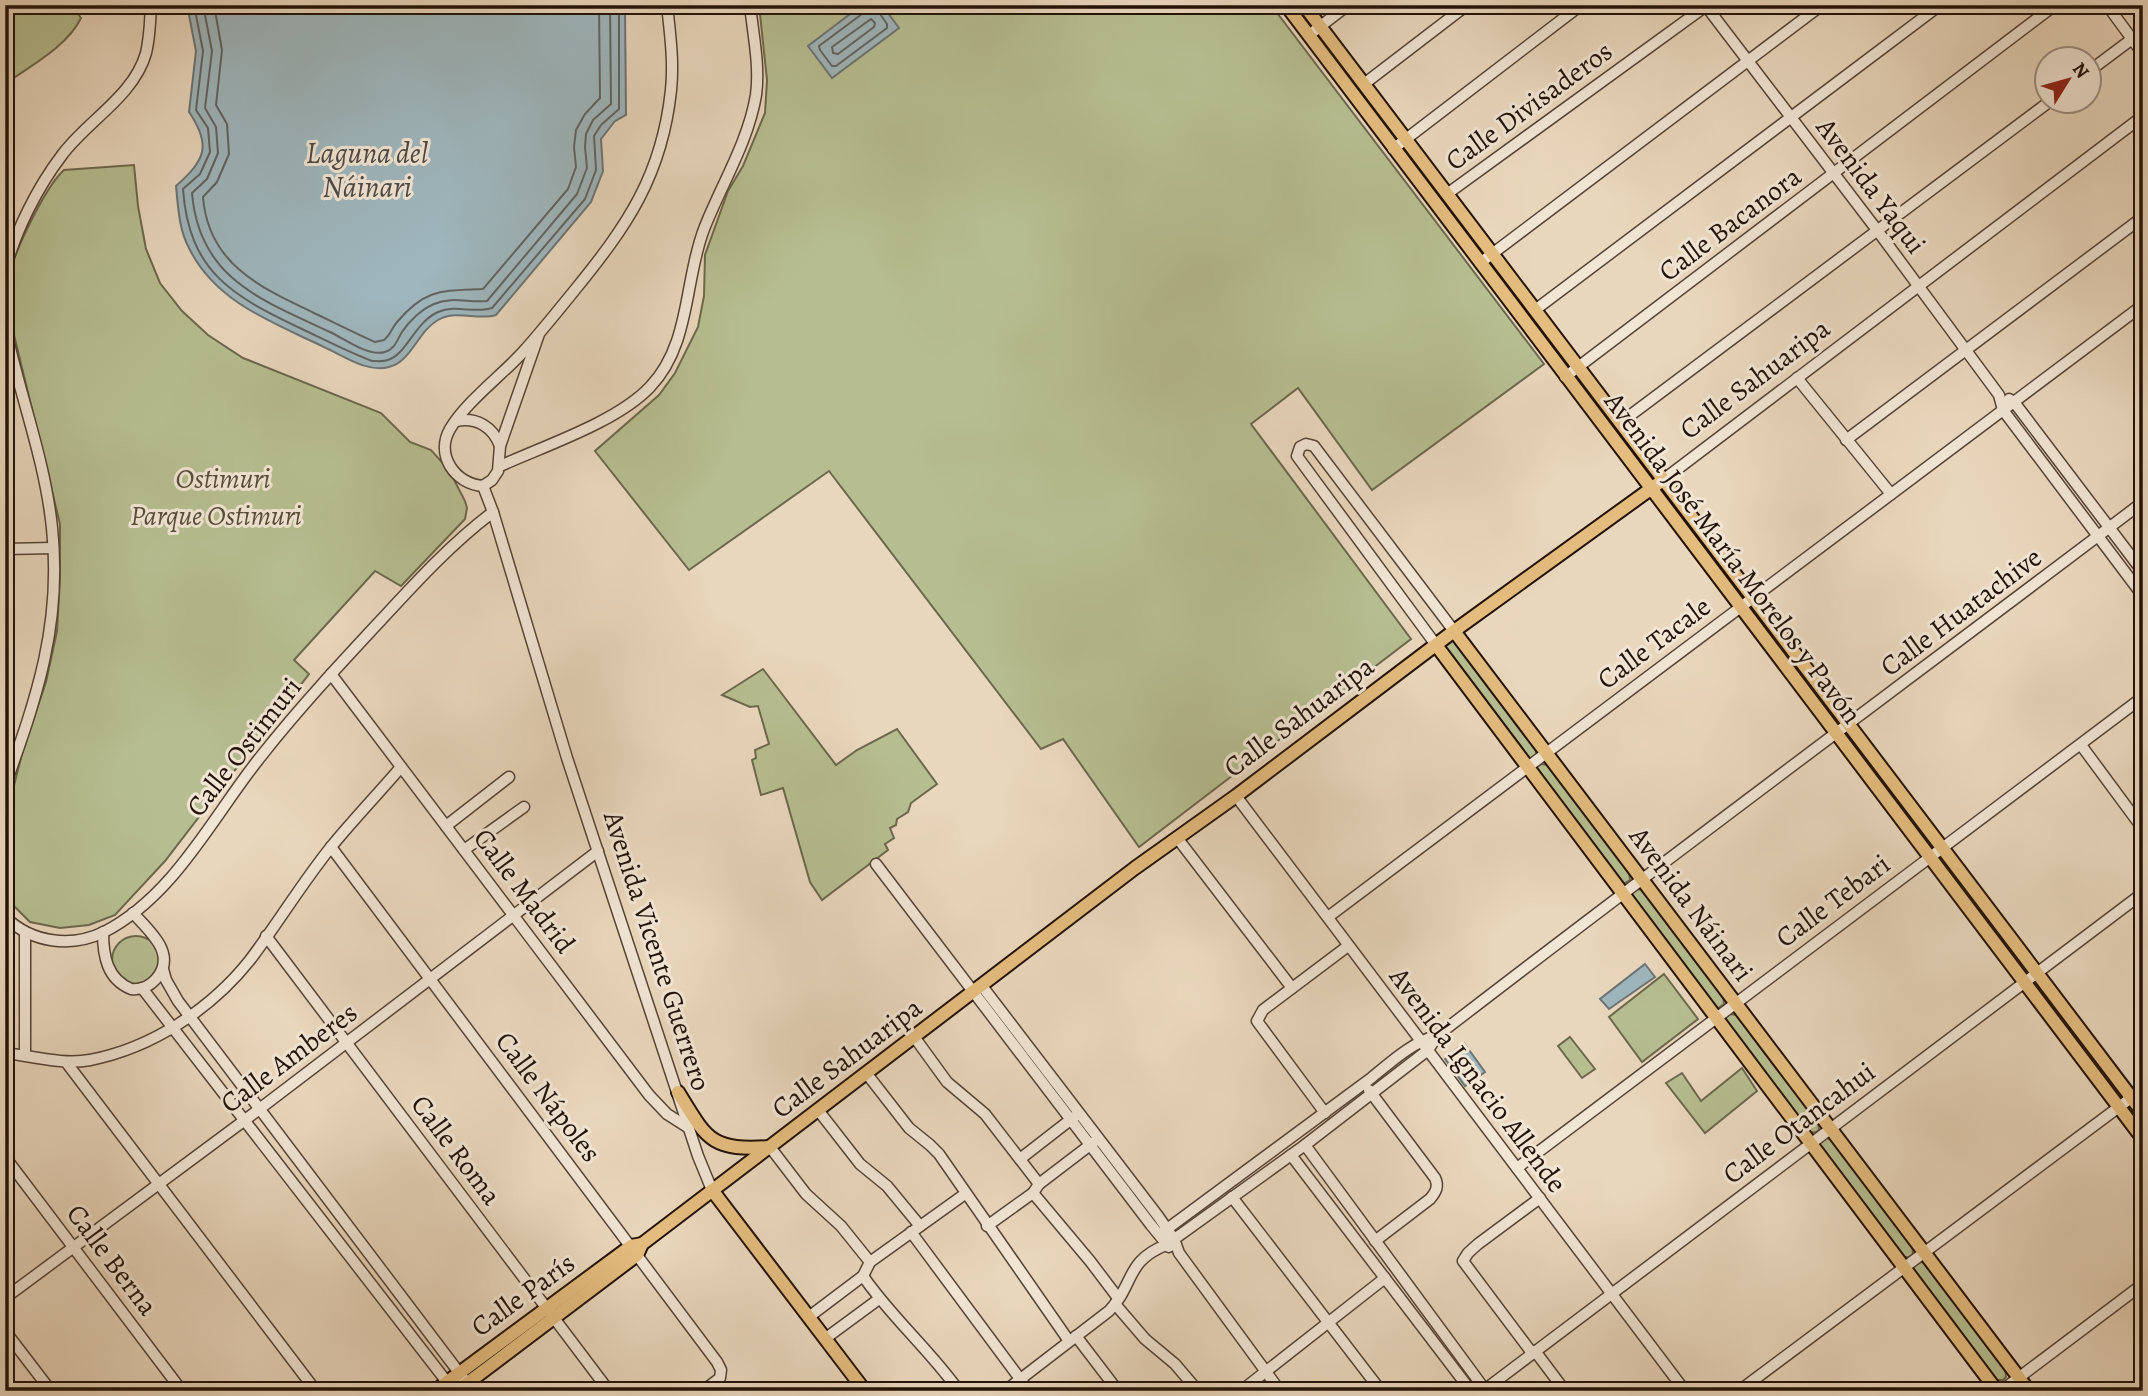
<svg xmlns="http://www.w3.org/2000/svg" width="2148" height="1396" viewBox="0 0 2148 1396" font-family="Alegreya,serif">
<style>
.green{fill:#b6be91;stroke:#6c684d;stroke-width:2}
.water{fill:#9eb6bd;stroke:#6c7475;stroke-width:2}
.lines{fill:none;stroke-linecap:round;stroke-linejoin:round}
.shore{stroke:#606463;stroke-width:2}
.minor-casing{stroke:#544336;stroke-width:13}
.major-casing{stroke:#221209;stroke-width:16}
.minor{stroke:#f1e5d4;stroke-width:10}
.major{stroke:#e4bc7e;stroke-width:12}
.labels{text-anchor:middle;dominant-baseline:central;stroke-width:6;stroke-linejoin:round;paint-order:stroke}
.street-label{font-size:28px;fill:#221209;stroke:#f1e5d4}
.park-label{font-size:28px;font-style:italic;fill:#564e39;stroke:#f1e5d4}
.water-label{font-size:30px;font-style:italic;fill:#4d4b48;stroke:#f1e5d4}
</style>
<rect width="100%" height="100%" fill="#e9d7bd"/>
<filter id="stains"><feTurbulence type="fractalNoise" baseFrequency=".00286" numOctaves="4"/><feColorMatrix values="0 0 0 0 .2 0 0 0 0 .09 0 0 0 0 .02 0 0 0 .5 -.17"/></filter>
<radialGradient id="worn" r=".72"><stop offset=".6" stop-color="#630" stop-opacity="0"/><stop offset="1" stop-color="#630" stop-opacity=".3"/></radialGradient>
<g class="green">
<path d="M5,5H72L81,18C67,47 30,66 5,84Z"/>
<path d="M759,5H1271L1544,364L1372,490L1298,388L1251,424L1411,639L1139,847L1063,739L1041,749L829,471L689,570L595,451L659,395L675,373L698,327L704,296L705,255L728,191L743,166L765,113L767,80Z"/>
<path d="M134,165L138,206L146,249L160,283L182,311L208,335L243,358L381,413L410,442L431,450L449,470L465,501L467,508L465,519L401,586L375,571L294,660L309,674L165,861L115,915L89,925L60,928L30,922L5,897V821L23,750L46,682L57,631L60,578V524L13,331C10,315 7,299 8,282C10,258 46,186 64,170Z"/>
<path d="M1448,639L1455,640L1536,746V755L1533,758H1525L1446,653L1443,642Z"/>
<path d="M763,669L836,765L857,750L897,729L937,784L911,803L908,812L897,819L896,825L890,828L894,838L885,844L888,850L822,900L810,882L783,788L761,795L752,760L756,758L755,750L769,744L758,706L750,707L722,695Z"/>
<path d="M1541,764L1548,765L1629,871L1630,880L1623,884L1536,771L1537,767Z"/>
<path d="M1635,889L1643,890L1723,996L1724,1004L1717,1009L1630,896L1631,892Z"/>
<circle cx="136" cy="960" r="24"/>
<path d="M1664,974L1698,1019L1642,1062L1609,1017Z"/>
<path d="M1730,1014L1737,1015L1818,1121L1819,1130L1816,1132L1807,1133L1725,1021L1726,1017Z"/>
<path d="M1570,1037L1595,1069L1582,1078L1558,1046Z"/>
<path d="M1742,1068L1757,1091L1705,1133L1666,1083L1682,1073L1701,1101Z"/>
<path d="M1825,1138L1832,1139L1912,1245L1913,1254L1910,1257H1902L1819,1145L1820,1141Z"/>
<path d="M1917,1261L1925,1263L2005,1368L2006,1377L2003,1380H1994L1912,1268L1913,1264Z"/>
</g>
<g class="water">
<path d="M187,5H625L626,115L615,121L601,139L603,171L591,202L496,315C477,321 457,309 438,320C418,331 411,362 389,367C367,373 344,356 324,347C274,323 215,302 189,248C179,230 178,206 176,186C205,160 212,146 189,112L196,51Z"/>
<path d="M862,5H882L899,28L832,78L808,46Z"/>
<path d="M1645,964L1655,977L1609,1009L1600,999Z"/>
<path d="M1464,1043L1485,1072L1465,1086L1445,1059Z"/>
</g>
<g class="lines">
<g class="shore">
<path d="M194,5L203,51L196,110L208,128L210,152L200,174L183,189C189,273 233,296 302,329C325,340 348,352 372,361C377,361 383,362 388,360C406,355 415,322 438,312C456,304 475,314 492,308L585,199L596,170L594,136L601,125L619,109V5"/>
<path d="M203,5L212,51L205,108L216,127L218,153L207,179L192,193C199,279 262,300 330,332C345,339 368,357 385,352C395,349 397,340 402,332C409,321 422,309 434,304C452,296 469,303 487,301L577,194L587,168L585,147L586,134L593,120L611,104L610,5"/>
<path d="M214,5L222,50L216,105L227,124L229,154L217,182L203,197C208,263 259,287 312,312C333,322 354,333 375,342L384,340C390,335 392,328 397,322C426,288 442,291 483,289L568,189L576,167L574,147L576,130L585,114L600,98L599,5"/>
<path d="M865,5L862,14L819,46L820,50L832,66H836L887,28V24L878,11L877,5"/>
<path d="M871,19L875,23L874,27L838,54L833,53L832,47Z"/>
</g>
<g class="minor-casing">
<g id="minor">
<path d="M2107,5L2143,54"/>
<path d="M1706,6L1877,230L1999,395L2003,410L2143,596"/>
<path d="M1309,35L1348,5"/>
<path d="M2088,72L2132,39"/>
<path d="M1364,84L1467,5"/>
<path d="M1393,149L1581,5"/>
<path d="M1447,194L1706,6"/>
<path d="M1480,263L1822,5"/>
<path d="M5,270C16,230 37,188 62,155C87,121 134,96 146,53C150,37 150,21 151,5"/>
<path d="M1535,310L1940,5"/>
<path d="M5,326C19,393 45,459 52,528C62,624 37,697 5,786"/>
<path d="M539,334L500,446L498,471L492,480L483,486C455,484 435,455 450,429C466,402 501,376 523,352C540,333 557,312 574,291C627,226 662,176 671,90C674,62 670,33 667,5"/>
<path d="M1565,377L2055,5"/>
<path d="M1797,378L1891,494"/>
<path d="M2009,399L2014,402L2143,572"/>
<path d="M456,421C477,417 493,427 500,446"/>
<path d="M1620,423L2049,102"/>
<path d="M1846,440L2143,217"/>
<path d="M500,466C544,446 617,422 650,387C691,344 684,281 704,229C721,185 748,143 756,95C760,66 753,34 750,5"/>
<path d="M1663,480L2143,116"/>
<path d="M483,486L493,512L567,758L698,1156L712,1190"/>
<path d="M5,549L53,548"/>
<path d="M1436,645L1297,456L1300,447L1306,444L1314,446L1454,631"/>
<path d="M331,674L649,1095L667,1114L689,1128"/>
<path d="M2081,745L2143,829"/>
<path d="M1236,796L1685,1391"/>
<path d="M446,826L509,777"/>
<path d="M1178,839L1292,988"/>
<path d="M331,847L717,1362L721,1370L720,1378L703,1391"/>
<path d="M464,850L524,807"/>
<path d="M876,864L1151,1225L1169,1247"/>
<path d="M5,917C32,943 71,948 104,932C175,896 214,814 262,755C300,707 341,663 382,619C418,580 452,543 493,512"/>
<path d="M1328,917L2143,305"/>
<path d="M103,932C103,956 107,979 131,989C141,990 149,987 156,979C178,954 149,931 133,913"/>
<path d="M266,936L609,1391"/>
<path d="M163,969L166,980L178,1001L473,1391"/>
<path d="M982,986L1158,1216L1174,1239L1179,1253L1280,1391"/>
<path d="M142,988L450,1386"/>
<path d="M915,1038L947,1082L985,1114L1039,1184"/>
<path d="M5,1053C33,1056 62,1065 90,1060C152,1048 211,1009 250,960C278,923 302,883 331,847C353,820 378,794 401,767"/>
<path d="M25,1055V933"/>
<path d="M66,1062L316,1391"/>
<path d="M867,1074L909,1128L930,1145L939,1154L1069,1341"/>
<path d="M1369,1090L1435,1178C1439,1186 1436,1192 1430,1199L1375,1241"/>
<path d="M818,1110L860,1164L887,1186L920,1226"/>
<path d="M1325,1113L1257,1021L1263,1010L1348,946"/>
<path d="M1305,1145L1486,1391"/>
<path d="M770,1147L806,1194L841,1226L870,1262"/>
<path d="M1291,1155L1471,1391"/>
<path d="M5,1157L182,1391"/>
<path d="M1020,1159L1074,1117"/>
<path d="M1517,1168L2143,697"/>
<path d="M1033,1193L1090,1261L1118,1298"/>
<path d="M1232,1197L1381,1391"/>
<path d="M987,1226L1033,1193L1039,1184L1094,1142"/>
<path d="M911,1232L1029,1391"/>
<path d="M1163,1232L1370,1079C1392,1061 1411,1043 1438,1035"/>
<path d="M863,1276C891,1317 930,1350 959,1391"/>
<path d="M5,1298L245,1120L598,851"/>
<path d="M1115,1304L1145,1339L1175,1364L1198,1391"/>
<path d="M810,1316L863,1276L870,1262L965,1194"/>
<path d="M5,1331L51,1391"/>
<path d="M1076,1336L1118,1391"/>
<path d="M826,1338L879,1299"/>
<path d="M1535,1351L1565,1391"/>
<path d="M1532,1353L1463,1261L1468,1253L1478,1244L1540,1198"/>
<path d="M1005,1391L1109,1311C1134,1286 1125,1261 1166,1245L1305,1145L1428,1050L1438,1035C1671,855 1908,680 2143,502"/>
<path d="M1241,1391L1385,1278"/>
<path d="M1483,1391L2143,893"/>
<path d="M1739,1391L2143,1089"/>
<path d="M2001,1391L2143,1284"/>
</g>
</g>
<g class="major-casing">
<g id="major">
<path d="M1286,5L2143,1139"/>
<path d="M1304,5L2143,1113"/>
<path d="M1454,631L2029,1391"/>
<path d="M1436,645L1997,1391"/>
<path d="M678,1092C707,1139 710,1151 770,1147"/>
<path d="M712,1190L865,1391"/>
<path d="M435,1391L631,1246L642,1244"/>
<path d="M457,1391L637,1255L642,1244L1135,868L1236,796L1454,631L1663,480"/>
</g>
</g>
<use href="#minor" class="minor"/>
<use href="#major" class="major"/>
</g>
<g class="labels">
<g class="street-label">
<text transform="translate(1529 106) rotate(-36)">Calle Divisaderos</text>
<text transform="translate(1871 186) rotate(53)">Avenida Yaqui</text>
<text transform="translate(1730 224) rotate(-37)">Calle Bacanora</text>
<text transform="translate(1755 379) rotate(-37)">Calle Sahuaripa</text>
<text transform="translate(1733 558) rotate(53)">Avenida José María Morelos y Pavón</text>
<text transform="translate(1961 612) rotate(-37)">Calle Huatachive</text>
<text transform="translate(1654 643) rotate(-37)">Calle Tacale</text>
<text transform="translate(1299 717) rotate(-37)">Calle Sahuaripa</text>
<text transform="translate(244 747) rotate(-52)">Calle Ostimuri</text>
<text transform="translate(524 891) rotate(53)">Calle Madrid</text>
<text transform="translate(1833 901) rotate(-37)">Calle Tebari</text>
<text transform="translate(1691 904) rotate(53)">Avenida Náinari</text>
<text transform="translate(657 951) rotate(72)">Avenida Vicente Guerrero</text>
<text transform="translate(289 1058) rotate(-37)">Calle Amberes</text>
<text transform="translate(847 1058) rotate(-37)">Calle Sahuaripa</text>
<text transform="translate(1478 1080) rotate(53)">Avenida Ignacio Allende</text>
<text transform="translate(548 1097) rotate(53)">Calle Nápoles</text>
<text transform="translate(1799 1123) rotate(-37)">Calle Otancahui</text>
<text transform="translate(456 1150) rotate(53)">Calle Roma</text>
<text transform="translate(112 1260) rotate(53)">Calle Berna</text>
<text transform="translate(523 1295) rotate(-36)">Calle París</text>
</g>
<g class="park-label">
<text x="223" y="479">Ostimuri</text>
<text x="216" y="516">Parque Ostimuri</text>
</g>
<g class="water-label">
<text x="367" y="153">Laguna del<tspan x="367" dy="34">Náinari</tspan></text>
</g>
</g>
<rect width="2148" height="1396" fill="none" stroke="#e9d7bd" stroke-width="28"/>
<rect x="7" y="7" width="2134" height="1382" fill="none" stroke="#221209" stroke-width="3.5"/>
<rect x="14" y="14" width="2120" height="1368" fill="none" stroke="#221209" stroke-width="2"/>
<g transform="translate(2068 80) rotate(53)"><circle r="33" fill="#f1e5d4" stroke="#9e9183" stroke-width="2"/>
<path d="M0-5L12 26L0 18L-12 26Z" fill="#8f2418"/>
<text y="-10" font-size="19" font-weight="bold" text-anchor="middle" fill="#221209">N</text>
</g>
<rect width="100%" height="100%" filter="url(#stains)"/>
<rect width="100%" height="100%" fill="url(#worn)"/>
</svg>
